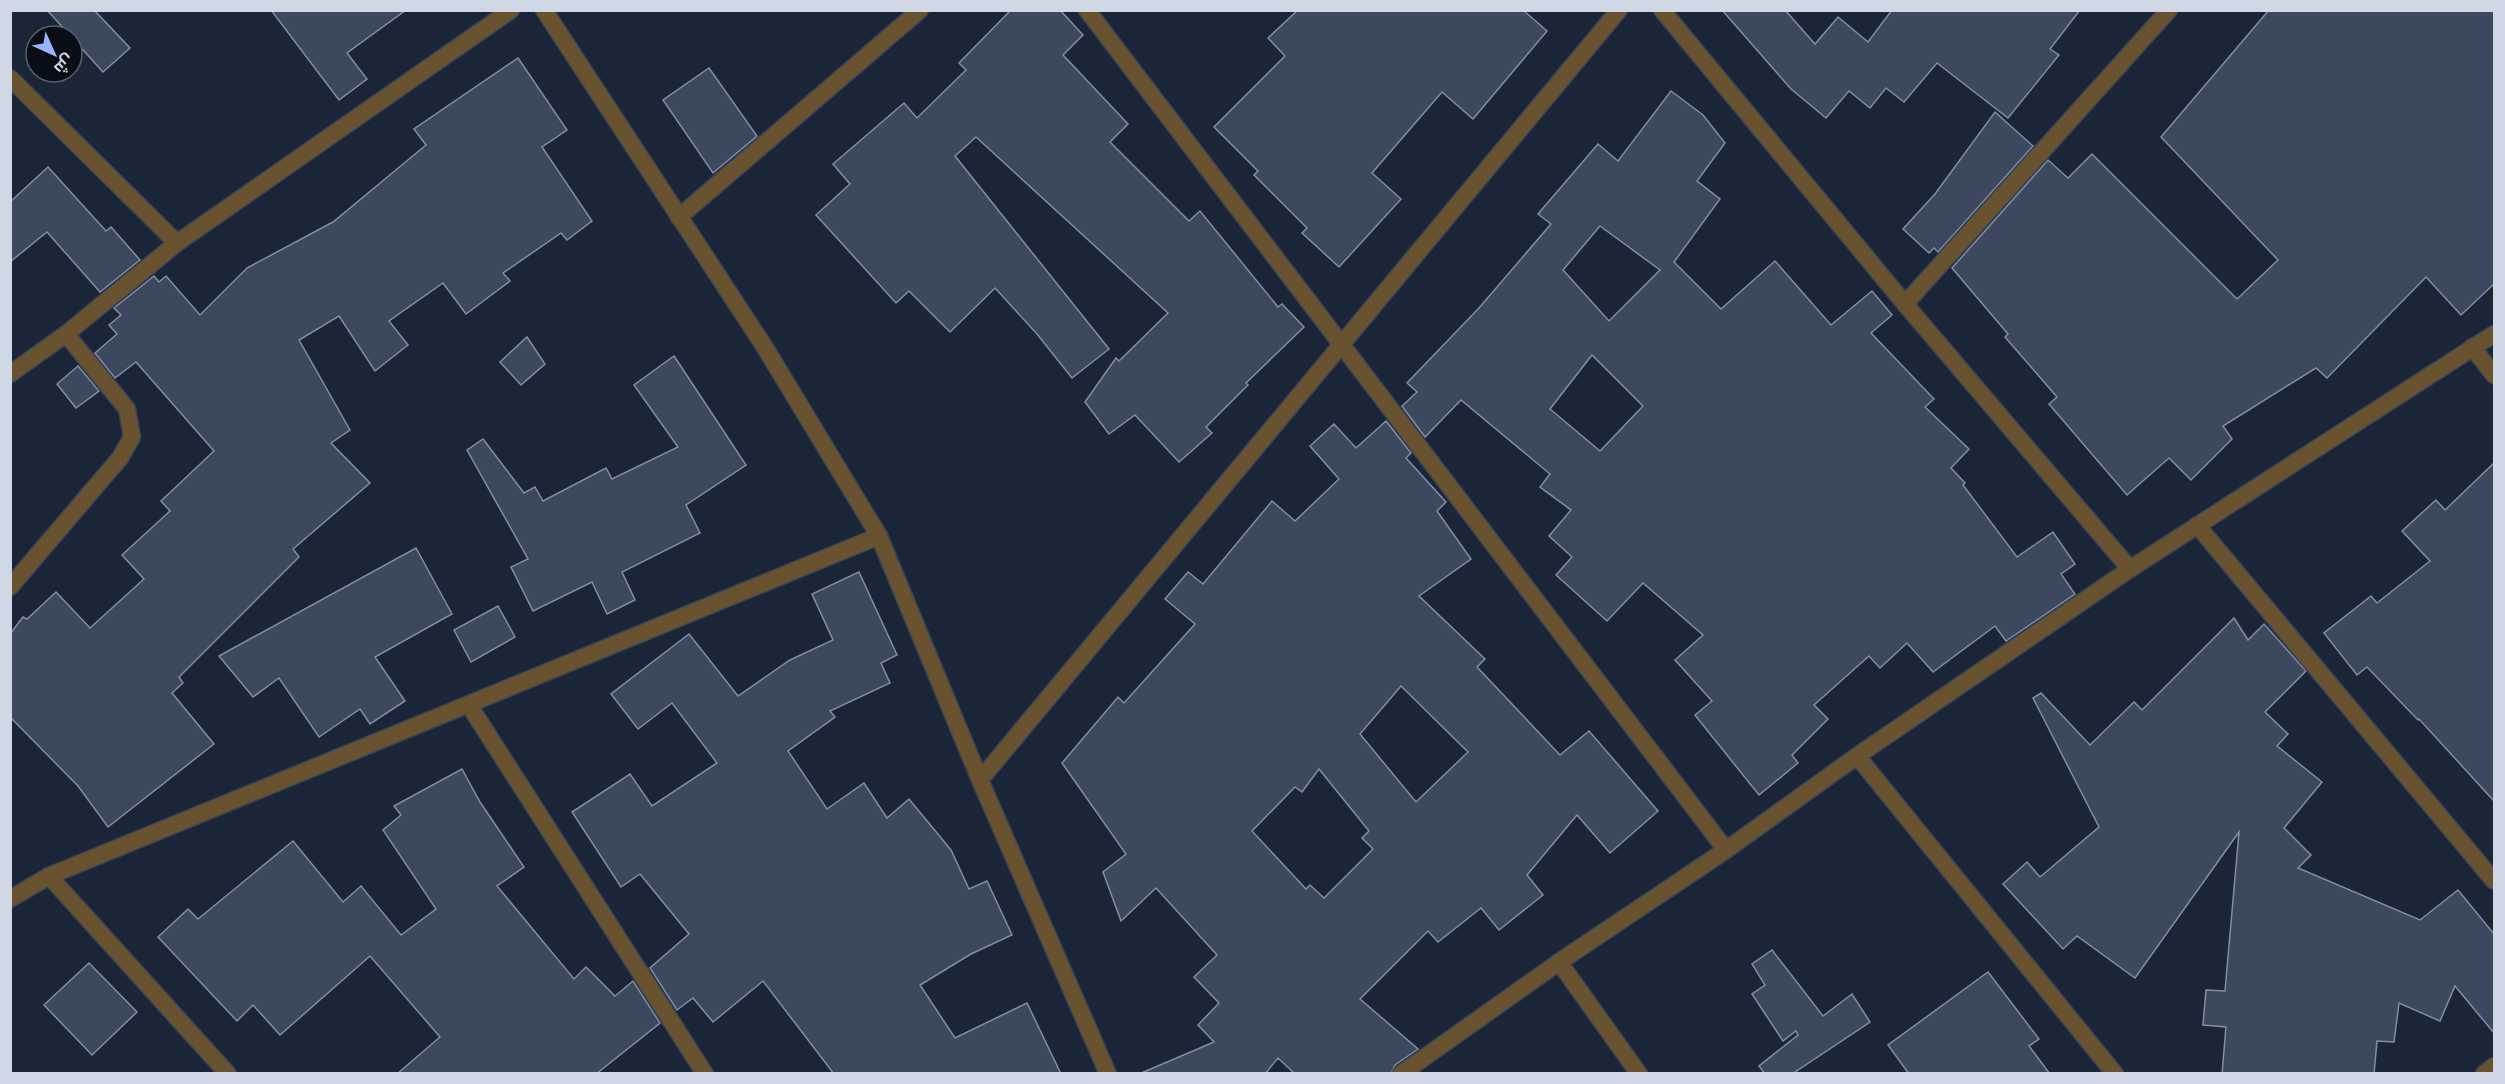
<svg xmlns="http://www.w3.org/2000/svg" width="2505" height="1084" viewBox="0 0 2505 1084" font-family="'Exo 2',Cairo,sans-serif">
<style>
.building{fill:#3c485d;stroke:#818ea6;stroke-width:1.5;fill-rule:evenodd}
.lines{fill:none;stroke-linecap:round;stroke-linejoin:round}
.minor-casing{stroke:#374254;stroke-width:19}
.tertiary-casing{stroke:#374254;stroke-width:19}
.minor{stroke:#685230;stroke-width:16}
.tertiary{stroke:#685230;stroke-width:16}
</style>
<rect width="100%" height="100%" fill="#1a2538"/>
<g class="building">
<path d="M47,10H94L130,48L103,72Z"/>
<path d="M271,10H406L347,53L367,79L339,100Z"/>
<path d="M1011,10H1060L1083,35L1063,55L1128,124L1110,142L1189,221L1200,211L1278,307L1282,304L1304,327L1246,383L1248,385L1206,427L1212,433L1179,462L1135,415L1109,434L1085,402L1116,358L1119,361L1168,313L976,137L955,156L1109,349L1072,378L1037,334L995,288L950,332L909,291L896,303L816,215L850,184L833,164L904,103L917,118L966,70L959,63Z"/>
<path d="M1298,10H1523L1547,31L1473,119L1442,92L1372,173L1401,199L1339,267L1302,233L1307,228L1254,175L1258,171L1214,127L1285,56L1268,38Z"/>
<path d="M1722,10H1785L1815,44L1838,17L1868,42L1892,10H2080L2050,49L2059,55L2008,118L1937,63L1904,102L1886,88L1870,108L1849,91L1826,118L1791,89Z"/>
<path d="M2269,10H2494V284L2461,315L2426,277L2327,378L2316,368L2223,426L2232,439L2191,480L2169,458L2127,495L2049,404L2057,397L2005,337L2008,334L1952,268L2048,160L2068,178L2092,154L2237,299L2278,260L2161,137Z"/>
<path d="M518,58L567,130L542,147L592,221L567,240L561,233L503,273L510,281L466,314L443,283L389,321L408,345L375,371L339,316L299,340L350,430L331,443L370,483L293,549L299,557L179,677L183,683L172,693L214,744L108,827L78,786L10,717V634L23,617L27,619L56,592L90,628L144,579L122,555L170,511L161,501L214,451L136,362L115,378L95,353L117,334L109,325L121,315L114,308L154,276L159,282L166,276L200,315L247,268L333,222L426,145L414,129Z"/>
<path d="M709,68L757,136L713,173L663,100Z"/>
<path d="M1671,91L1703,115L1725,143L1697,181L1720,199L1674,262L1721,309L1775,261L1831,325L1872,291L1892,315L1871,333L1934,399L1925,407L1969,449L1951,468L1965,483L1963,485L2017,557L2053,532L2075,564L2061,574L2075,594L2006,641L1995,626L1933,672L1907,643L1880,668L1869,656L1814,705L1828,719L1792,755L1798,763L1759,795L1695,715L1712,701L1675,660L1703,635L1643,583L1607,621L1556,575L1572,557L1549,536L1571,510L1540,487L1550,474L1461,400L1425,437L1402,406L1417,392L1407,383L1479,308L1551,224L1538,214L1598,144L1618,161ZM1600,226L1660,270L1609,321L1563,270ZM1592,355L1643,406L1600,451L1550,409Z"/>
<path d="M1995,112L2033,146L1938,252L1934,248L1929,253L1903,229L1935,194Z"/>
<path d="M48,167L106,231L111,227L140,260L100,292L47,232L10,262V202Z"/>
<path d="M527,337L545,364L521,385L500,362Z"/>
<path d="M674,356L746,465L686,505L700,533L622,572L635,600L607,614L592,582L533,611L511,567L528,559L467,450L483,439L524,493L535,487L543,501L606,468L612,479L678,447L634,385Z"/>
<path d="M78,366L99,391L76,408L57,384Z"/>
<path d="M1386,421L1411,453L1406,458L1446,502L1437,511L1471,559L1419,596L1485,659L1477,667L1560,755L1589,731L1658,811L1610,853L1577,815L1527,875L1543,895L1499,930L1481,908L1438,942L1428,931L1360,999L1418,1049L1395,1065L1391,1074H1295L1278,1058L1265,1074H1139L1214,1042L1198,1025L1219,1003L1194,977L1217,955L1156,888L1121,921L1103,872L1126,854L1062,763L1118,697L1124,703L1195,624L1165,599L1188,572L1203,584L1272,501L1295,521L1339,479L1310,446L1334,424L1356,448ZM1401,686L1468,752L1416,802L1360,734ZM1319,769L1369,831L1362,838L1373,849L1324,898L1310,885L1306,889L1252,831L1295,787L1302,792Z"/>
<path d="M2494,463V801L2419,719L2418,720L2367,667L2357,675L2324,633L2371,596L2377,603L2430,561L2402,531L2436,500L2445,510Z"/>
<path d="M416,548L452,614L375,657L405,701L370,724L360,709L319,737L279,678L253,697L219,656Z"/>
<path d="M859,572L897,655L881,663L890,683L830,711L835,717L788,751L827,809L864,783L887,818L909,799L951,850L969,889L987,881L1012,935L971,954L920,985L955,1038L1027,1003L1061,1074H834L763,981L713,1022L693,998L677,1010L650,968L689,934L640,874L621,887L572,812L630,774L652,806L717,763L672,703L638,729L611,694L689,634L738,696L790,660L833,640L812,594Z"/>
<path d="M498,606L515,637L471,662L454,630Z"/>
<path d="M2234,618L2248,640L2264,624L2306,671L2265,712L2288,734L2277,746L2322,782L2284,828L2311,855L2298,868L2420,920L2458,890L2494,934V1033L2455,986L2440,1021L2399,1003L2394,1042L2377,1041L2374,1074H2222L2226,1027L2203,1025L2206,990L2225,991L2239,832L2135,978L2077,936L2063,949L2003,884L2027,862L2040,877L2099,827L2033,698L2041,693L2090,745L2134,702L2142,710Z"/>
<path d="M462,769L480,802L524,867L497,886L574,979L586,967L615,996L633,981L660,1023L596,1074H397L440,1037L370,956L280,1035L253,1005L237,1021L158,937L188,909L198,919L293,841L343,902L361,886L401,935L436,909L383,830L401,815L394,806Z"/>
<path d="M1772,950L1823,1016L1852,994L1870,1022L1792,1074H1765L1759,1066L1798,1035L1796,1031L1783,1041L1752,994L1765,985L1752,964Z"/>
<path d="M89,963L137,1012L92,1055L44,1005Z"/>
<path d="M1988,972L2039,1039L2029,1046L2050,1074H1909L1888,1045Z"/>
</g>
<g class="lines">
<g class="minor-casing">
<g id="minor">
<path d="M1087,10L1726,850"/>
<path d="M1662,10L1905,304L2130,569"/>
<path d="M10,78L177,243"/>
<path d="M679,217L920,10"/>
<path d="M1905,304L2169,10"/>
<path d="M2472,347L2494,375"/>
<path d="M10,374L66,334L177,243L511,10"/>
<path d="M2197,525L2494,881"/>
<path d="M10,587L120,458L132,437L127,409L66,334"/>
<path d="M469,705L705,1074"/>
<path d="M1857,756L2115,1074"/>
<path d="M980,780L1619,10"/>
<path d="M49,876L228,1074"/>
<path d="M10,899L49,876L879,536"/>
<path d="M1559,962L1639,1074"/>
<path d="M1401,1074L1559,962L1726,850L1857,756L2130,569L2494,334"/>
<path d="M2484,1074L2494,1066"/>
</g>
</g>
<g class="tertiary-casing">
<path id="tertiary" d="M544,10L764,346L879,536L980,780L1108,1074"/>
</g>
<use href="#minor" class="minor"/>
<use href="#tertiary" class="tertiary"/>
</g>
<rect width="2505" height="1084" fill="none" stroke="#d0d8e5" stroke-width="24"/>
<g transform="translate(54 54) rotate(135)"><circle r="28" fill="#090e16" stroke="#595f69" stroke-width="1.5"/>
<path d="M0-4.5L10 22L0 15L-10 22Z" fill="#99b5fd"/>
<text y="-9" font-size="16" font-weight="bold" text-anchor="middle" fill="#d0d8e5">ش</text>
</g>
</svg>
